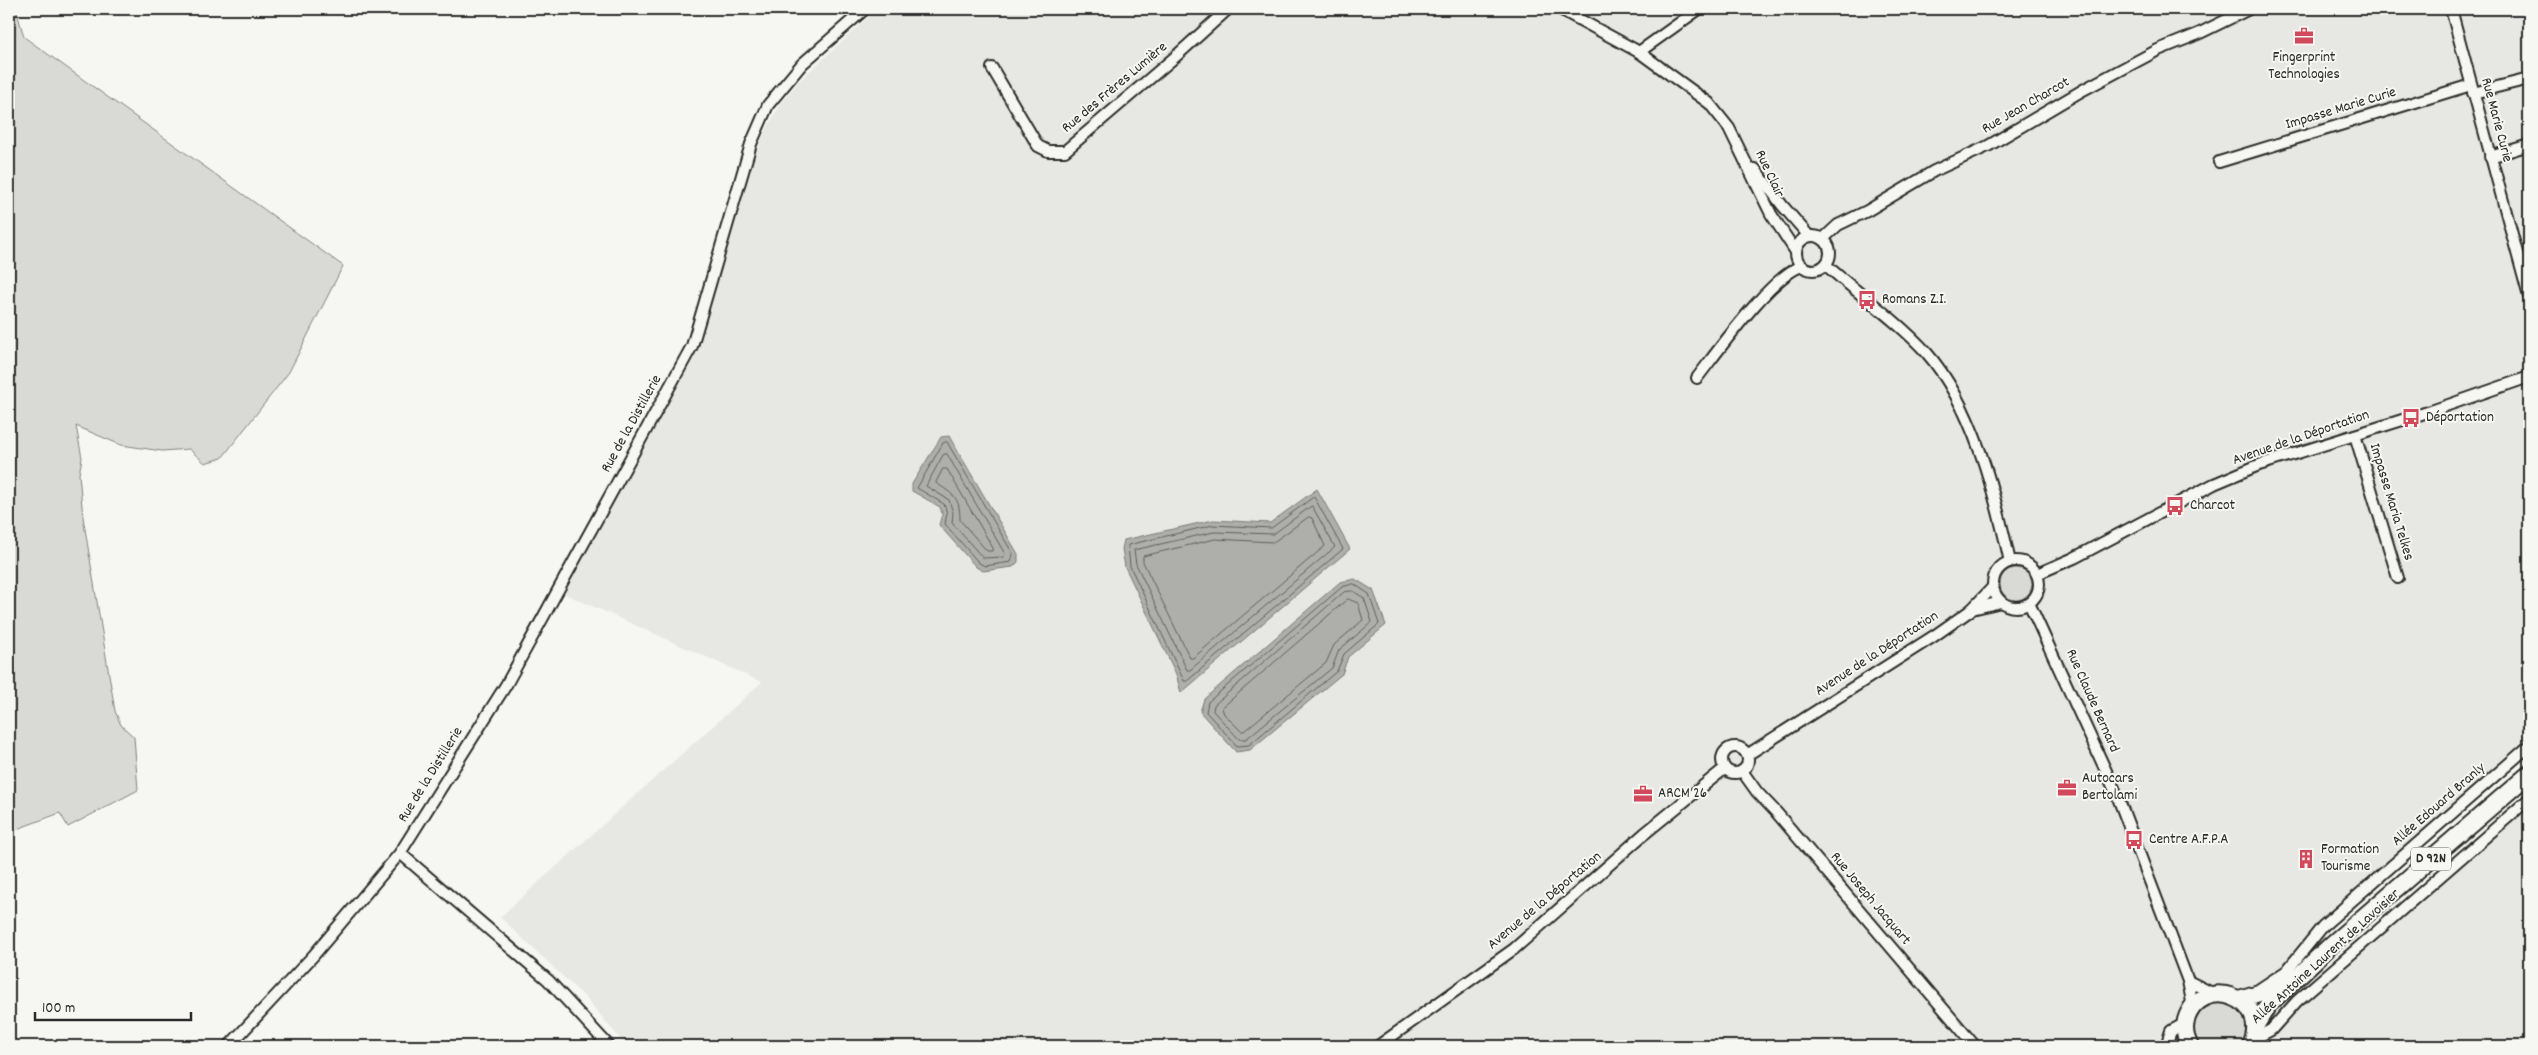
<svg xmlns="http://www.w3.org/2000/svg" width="2538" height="1055" viewBox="0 0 2538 1055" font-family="Dekko,sans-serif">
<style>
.built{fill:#e7e7e3}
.green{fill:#d9d9d5;stroke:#828280}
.water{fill:#aeaeab;stroke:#7a7a78}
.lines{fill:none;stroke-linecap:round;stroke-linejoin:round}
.shore{stroke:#5f5f5e;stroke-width:1}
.minor-casing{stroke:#2b2b2b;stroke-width:14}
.primary-casing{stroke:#2b2b2b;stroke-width:20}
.minor{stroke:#f6f6f2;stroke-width:10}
.primary{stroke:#f6f6f2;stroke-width:16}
.labels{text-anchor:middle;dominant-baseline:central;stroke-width:4;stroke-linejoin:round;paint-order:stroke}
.shield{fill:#f6f6f2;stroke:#686867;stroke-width:1}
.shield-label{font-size:14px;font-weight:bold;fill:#2b2b2b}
.poi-label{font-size:15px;fill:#2b2b2b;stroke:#f6f6f2;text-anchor:start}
.street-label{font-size:15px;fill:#2b2b2b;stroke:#f6f6f2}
</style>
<rect width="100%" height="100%" fill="#f6f6f2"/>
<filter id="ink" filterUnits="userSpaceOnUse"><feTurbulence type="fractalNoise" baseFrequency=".02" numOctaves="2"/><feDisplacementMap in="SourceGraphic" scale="10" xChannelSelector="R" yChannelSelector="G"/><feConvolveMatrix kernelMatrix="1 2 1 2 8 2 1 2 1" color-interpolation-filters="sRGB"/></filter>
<g filter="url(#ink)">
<g class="built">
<path d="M877,9H2529V740L2318,921L2281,970L2252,989L2224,985L2207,989L2184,1011L2168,1032L2164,1046H626L586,998L500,917L762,682L561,592L681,375L746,176L765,132L781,103L798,82Z"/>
<path d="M2529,804V1040L2522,1046H2263L2304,1000Z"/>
</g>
<g class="green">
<path d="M9,9H16L24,37L343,266L289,372L222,458L205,463L189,449L162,451L121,445L76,426L82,458L79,474L83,517L115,711L121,725L134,737L138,790L68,827L60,813L9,832Z"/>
<circle cx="2016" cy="584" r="16"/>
<path d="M2221,1002C2243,1005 2255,1028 2241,1046H2201C2186,1027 2199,1005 2221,1002Z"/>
</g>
<g class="water">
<path d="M949,436L1018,554V562L1013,567L983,571L976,567L939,525L942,514L940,507L912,491V484L941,437Z"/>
<path d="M1317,489L1350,549L1181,693L1176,674L1125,567L1122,549L1124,540L1213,520L1270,523Z"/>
<path d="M1355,579L1373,590L1386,625L1348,657L1342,674L1250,750L1236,752L1200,712L1204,699L1340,582Z"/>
</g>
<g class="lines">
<g class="shore">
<path d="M947,442L1013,554L1011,562L985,566L979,563L945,524L947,513L944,504L917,488L943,443Z"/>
<path d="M947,454L1005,554L1004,557L983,558L952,523L953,513L949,500L926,486L943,455Z"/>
<path d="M943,469H947L993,548L992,551H987L960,520C960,497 954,495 936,483Z"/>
<path d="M1314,497L1343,549L1187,681H1184L1130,566L1128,545L1213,525L1271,528Z"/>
<path d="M1312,506L1335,547L1190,670H1187L1136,564L1134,550L1214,532L1273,534Z"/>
<path d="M1309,517L1312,518L1325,546L1193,658H1190L1143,562V556L1215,539L1273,542Z"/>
<path d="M1354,584L1369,594L1379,624L1344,654L1337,671L1249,745L1237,746L1206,712L1208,702L1342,587Z"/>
<path d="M1353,591L1364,598L1372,622L1339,650L1332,668L1246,739H1239L1213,711L1214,705L1344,592Z"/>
<path d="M1348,599L1358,603L1363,620L1334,645L1326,663L1244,731H1241L1224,714L1222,708Z"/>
</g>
<g class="minor-casing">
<g id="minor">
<path d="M1560,9L1639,52L1709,103L1729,128L1771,214L1796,252"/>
<path d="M2451,9L2529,297"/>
<path d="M1639,52L1699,9"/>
<path d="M992,68L1038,146L1048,151H1065L1175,57L1228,9"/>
<path d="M2473,93L2529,79"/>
<path d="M2490,157L2529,145"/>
<path d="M2219,162L2471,85"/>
<path d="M1755,169L1782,205L1809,236"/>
<circle cx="1813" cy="253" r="17"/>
<path d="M1823,239L1838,225L1867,211L1934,171L1988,146L2083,90L2158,50L2198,34L2249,9"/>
<path d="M1826,265C1858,294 1896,319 1926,352C1973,405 1995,494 2010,562"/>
<path d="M1697,378C1718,351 1772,275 1802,266"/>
<path d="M2355,435L2398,578"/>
<circle cx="2016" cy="584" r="23"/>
<path d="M2037,574L2074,558L2214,484L2259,465L2431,411L2529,377"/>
<path d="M2029,603L2117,795L2188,981L2193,1007"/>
<path d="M1972,609L2001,602"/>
<circle cx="1735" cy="760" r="13"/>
<path d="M1747,755L1934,636L1971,610L1993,587"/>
<path d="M1742,771L1757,792L1776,812L1975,1046"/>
<path d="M400,853L548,980L609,1046"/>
<path d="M2288,974L2289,968L2323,926L2529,746"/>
<path d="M2188,981L2214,994"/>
<path d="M2254,1039L2271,1030L2297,1001L2529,799"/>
<path d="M229,1046L313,956L400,853L506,685L692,346L751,144L768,105L802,64L865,9"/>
<path d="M1378,1046L1514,949L1644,834L1724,769"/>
<path d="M2166,1046L2171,1031L2186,1023"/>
</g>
</g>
<g class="primary-casing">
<g id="primary">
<path d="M2239,999L2259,993L2289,973"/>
<path d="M2256,1025L2268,1005L2332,944L2529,774"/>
<path d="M2190,1046C2185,1038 2184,1029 2186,1020C2200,973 2273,996 2251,1046"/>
</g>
</g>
<use href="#minor" class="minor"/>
<use href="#primary" class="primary"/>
</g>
</g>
<defs>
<g id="office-bare" transform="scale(1.5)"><path d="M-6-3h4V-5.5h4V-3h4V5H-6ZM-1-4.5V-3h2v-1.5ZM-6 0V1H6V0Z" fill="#d1495b" stroke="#f6f6f2" stroke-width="2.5" paint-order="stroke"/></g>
<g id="bus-bare" transform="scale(1.5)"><path d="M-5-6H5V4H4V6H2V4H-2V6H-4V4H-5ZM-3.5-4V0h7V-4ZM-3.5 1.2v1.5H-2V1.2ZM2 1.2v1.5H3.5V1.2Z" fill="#d1495b" stroke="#f6f6f2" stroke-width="2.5" paint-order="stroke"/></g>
<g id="building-bare" transform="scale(1.5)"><path d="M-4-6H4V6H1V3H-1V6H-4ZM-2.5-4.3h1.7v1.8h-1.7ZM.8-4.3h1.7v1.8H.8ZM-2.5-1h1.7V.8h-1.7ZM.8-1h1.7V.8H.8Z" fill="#d1495b" stroke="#f6f6f2" stroke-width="2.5" paint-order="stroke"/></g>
</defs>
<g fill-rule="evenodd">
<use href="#office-bare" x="2304" y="36"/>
<use href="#bus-bare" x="1867" y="300"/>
<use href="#bus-bare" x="2411" y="418"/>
<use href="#bus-bare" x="2175" y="506"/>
<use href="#office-bare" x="2067" y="788"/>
<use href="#office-bare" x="1643" y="794"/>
<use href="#bus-bare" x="2134" y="840"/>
<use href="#building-bare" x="2306" y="859"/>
</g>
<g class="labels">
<rect class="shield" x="2411" y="847.5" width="40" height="23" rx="4"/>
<g class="shield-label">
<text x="2431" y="859">D 92N</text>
</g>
<g class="poi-label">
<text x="2304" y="58" text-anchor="middle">Fingerprint<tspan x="2304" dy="17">Technologies</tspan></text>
<text x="1882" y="300">Romans Z.I.</text>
<text x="2426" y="418">Déportation</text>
<text x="2190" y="506">Charcot</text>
<text x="2082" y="779">Autocars<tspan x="2082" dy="17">Bertolami</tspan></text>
<text x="1658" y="794">ARCM 26</text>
<text x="2149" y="840">Centre A.F.P.A</text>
<text x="2321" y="850">Formation<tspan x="2321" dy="17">Tourisme</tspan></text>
</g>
<g class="street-label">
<text transform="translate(1115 88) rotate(-40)">Rue des Frères Lumière</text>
<text transform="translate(2026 106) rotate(-30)">Rue Jean Charcot</text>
<text transform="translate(2341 109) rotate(-17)">Impasse Marie Curie</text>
<text transform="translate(2496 120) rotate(75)">Rue Marie Curie</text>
<text transform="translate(1769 174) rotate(65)">Rue Clair</text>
<text transform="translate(632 424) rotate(-61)">Rue de la Distillerie</text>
<text transform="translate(2301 438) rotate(-19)">Avenue de la Déportation</text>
<text transform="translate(2391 502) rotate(73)">Impasse Maria Telkes</text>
<text transform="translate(1877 654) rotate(-33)">Avenue de la Déportation</text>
<text transform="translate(2092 701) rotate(66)">Rue Claude Bernard</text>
<text transform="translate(431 775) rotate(-58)">Rue de la Distillerie</text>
<text transform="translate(2439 805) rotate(-41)">Allée Edouard Branly</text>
<text transform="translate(1870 899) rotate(50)">Rue Joseph Jacquart</text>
<text transform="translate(1545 901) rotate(-40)">Avenue de la Déportation</text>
<text transform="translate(2326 957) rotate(-42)">Allée Antoine Laurent de Lavoisier</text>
</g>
</g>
<rect width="2538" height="1055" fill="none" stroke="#f6f6f2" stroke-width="30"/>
<rect x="15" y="15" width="2508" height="1025" fill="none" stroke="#2b2b2b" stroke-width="2" filter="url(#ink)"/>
<path d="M35 1012v8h156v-8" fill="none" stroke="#2b2b2b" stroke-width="2.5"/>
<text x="42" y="1012" font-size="15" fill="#2b2b2b" stroke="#f6f6f2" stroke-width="4" paint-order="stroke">100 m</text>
</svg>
